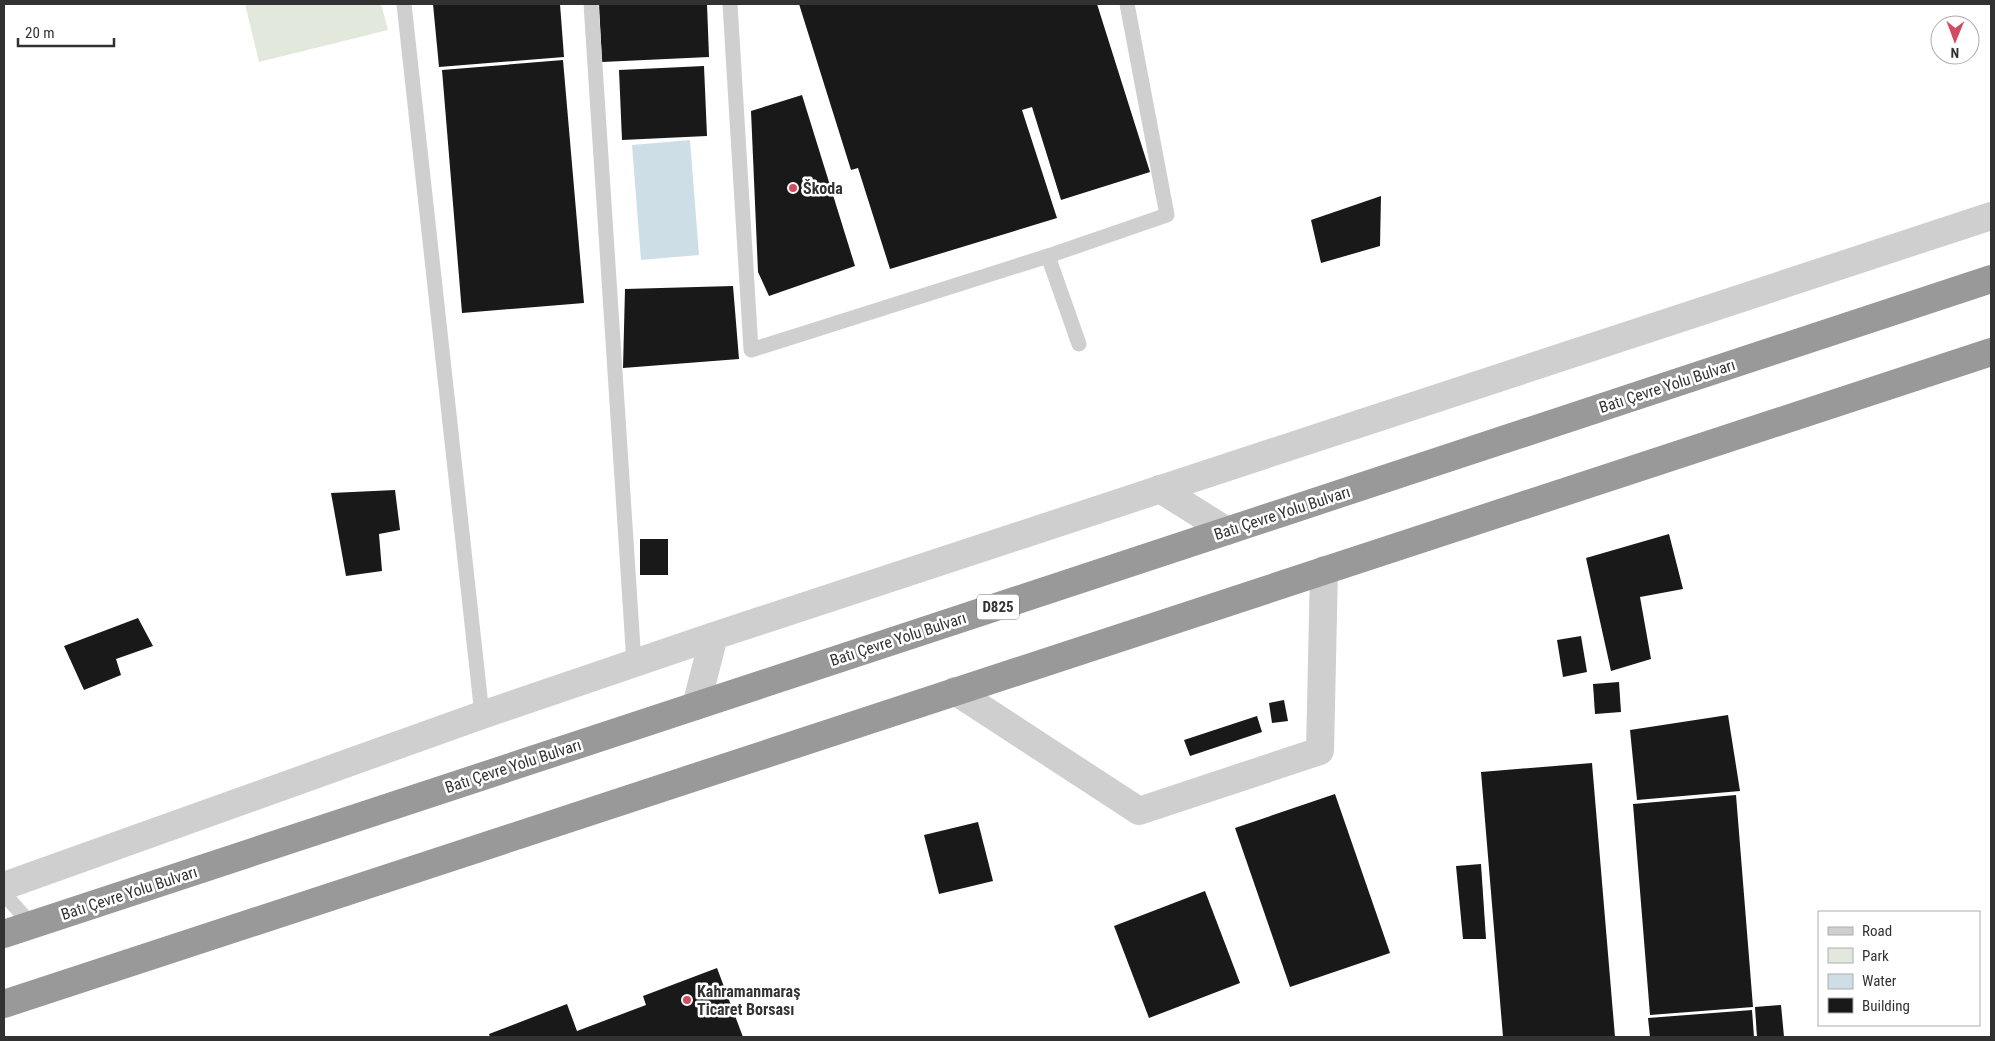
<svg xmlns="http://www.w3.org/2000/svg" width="1995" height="1041" viewBox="0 0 1995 1041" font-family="'Roboto Condensed',sans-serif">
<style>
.green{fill:#e3e8dd}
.water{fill:#cddee6}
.building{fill:#191919}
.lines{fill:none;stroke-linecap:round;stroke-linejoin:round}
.lane{stroke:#cfcfcf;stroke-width:15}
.street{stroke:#cfcfcf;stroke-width:28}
.highway{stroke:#999;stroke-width:28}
.poi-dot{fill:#d04d61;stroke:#fff;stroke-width:2}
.labels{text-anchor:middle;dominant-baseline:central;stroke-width:5;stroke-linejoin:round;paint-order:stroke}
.shield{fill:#fff;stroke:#707070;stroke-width:1}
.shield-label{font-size:15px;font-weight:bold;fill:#323232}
.poi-label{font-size:16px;font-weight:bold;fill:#323232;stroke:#fff;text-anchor:start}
.street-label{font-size:16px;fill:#323232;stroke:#fff}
</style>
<rect width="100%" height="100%" fill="#fff"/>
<path class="green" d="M245,4H381L388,30L259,62Z"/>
<path class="water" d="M690,140L699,255L641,260L632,145Z"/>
<g class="building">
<path d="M433,4H560L564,57L439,67Z"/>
<path d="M599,4H707L709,57L602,62Z"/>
<path d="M799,4H1097L1150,172L1061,200L1032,107L1022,110L1057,218L890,269L858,168L851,170Z"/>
<path d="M563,60L584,303L462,313L442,70Z"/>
<path d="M704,66L707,136L622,140L619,70Z"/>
<path d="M802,95L855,266L769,296L758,272L751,111Z"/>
<path d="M1381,196L1380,246L1321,263L1311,220Z"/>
<path d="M733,286L739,359L623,368L625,289Z"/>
<path d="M395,490L400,530L379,534L382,571L346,576L331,493Z"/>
<path d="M1669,534L1683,589L1640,597L1651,659L1611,671L1586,558Z"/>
<rect x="640" y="539" width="28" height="36"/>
<path d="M138,618L153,646L116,659L121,675L84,690L64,646Z"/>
<path d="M1581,636L1587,672L1563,677L1557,640Z"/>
<path d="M1619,682L1621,712L1595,714L1593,684Z"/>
<path d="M1284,700L1288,721L1272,723L1269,703Z"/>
<path d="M1728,715L1740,791L1637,800L1630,730Z"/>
<path d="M1257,716L1262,732L1190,756L1184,740Z"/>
<path d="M1592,763L1615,1037H1503L1481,772Z"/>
<path d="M1335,794L1390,953L1290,987L1235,828Z"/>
<path d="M1736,795L1753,1007L1650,1015L1633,804Z"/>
<path d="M978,822L993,881L939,894L924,835Z"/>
<path d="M1481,864L1486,939H1463L1456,866Z"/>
<path d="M1205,891L1240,983L1149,1018L1114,926Z"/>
<path d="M717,968L743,1037H490L489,1034L567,1004L577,1031L646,1005L643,996Z"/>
<path d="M1781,1005L1784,1037H1757L1755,1007Z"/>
<path d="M1752,1010L1754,1037H1650L1648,1018Z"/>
</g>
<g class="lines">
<g class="lane">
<path d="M404,4L482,715"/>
<path d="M591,4L634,663"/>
<path d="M730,4L751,350L1048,256L1167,215L1127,4"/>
<path d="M1048,256L1079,344"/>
<path d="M4,894L32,925"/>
</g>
<g class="street">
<path d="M1160,489L1227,531"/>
<path d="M955,691L1139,811L1320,751L1324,570"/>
<path d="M696,706L714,636"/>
<path d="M4,886L482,715L714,636L1991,216"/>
</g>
<g class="highway">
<path d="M4,934L1991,279"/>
<path d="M4,1004L1991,352"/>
</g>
</g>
<g class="poi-dot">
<circle cx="793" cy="188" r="5"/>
<circle cx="687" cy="1000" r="5"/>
</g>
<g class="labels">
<rect class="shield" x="977" y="594.5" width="42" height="25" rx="4"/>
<g class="shield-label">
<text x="998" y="607">D825</text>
</g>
<g class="poi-label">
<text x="803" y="188">Škoda</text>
<text x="697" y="991">Kahramanmaraş<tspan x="697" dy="18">Ticaret Borsası</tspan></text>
</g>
<g class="street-label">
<text transform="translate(1667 386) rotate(-18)">Batı Çevre Yolu Bulvarı</text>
<text transform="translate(1282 513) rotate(-18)">Batı Çevre Yolu Bulvarı</text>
<text transform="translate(898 639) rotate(-18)">Batı Çevre Yolu Bulvarı</text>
<text transform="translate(513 766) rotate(-18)">Batı Çevre Yolu Bulvarı</text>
<text transform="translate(129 893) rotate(-18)">Batı Çevre Yolu Bulvarı</text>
</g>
</g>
<rect width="1995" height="1041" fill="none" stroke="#323232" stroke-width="10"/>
<rect x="1818" y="911" width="162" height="115" fill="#ffffff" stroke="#adadad"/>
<rect x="1828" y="927" width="25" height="8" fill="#cfcfcf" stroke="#adadad"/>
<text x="1862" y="936" font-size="15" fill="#323232">Road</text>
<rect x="1828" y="948" width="25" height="15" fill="#e3e8dd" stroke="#adadad"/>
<text x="1862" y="961" font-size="15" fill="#323232">Park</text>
<rect x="1828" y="974" width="25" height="15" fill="#cddee6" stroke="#adadad"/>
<text x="1862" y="986" font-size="15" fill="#323232">Water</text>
<rect x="1828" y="998" width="25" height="15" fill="#191919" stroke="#adadad"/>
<text x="1862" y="1011" font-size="15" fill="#323232">Building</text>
<g transform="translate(1955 40) rotate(181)"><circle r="24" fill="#ffffff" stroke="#adadad"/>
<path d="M0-4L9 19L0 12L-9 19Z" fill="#d04d61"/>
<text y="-8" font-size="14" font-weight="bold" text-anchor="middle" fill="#323232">N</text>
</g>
<path d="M18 38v8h96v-8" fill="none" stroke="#323232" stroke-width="2.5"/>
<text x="25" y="38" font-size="15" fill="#323232" stroke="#ffffff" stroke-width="4" paint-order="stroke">20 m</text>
</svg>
